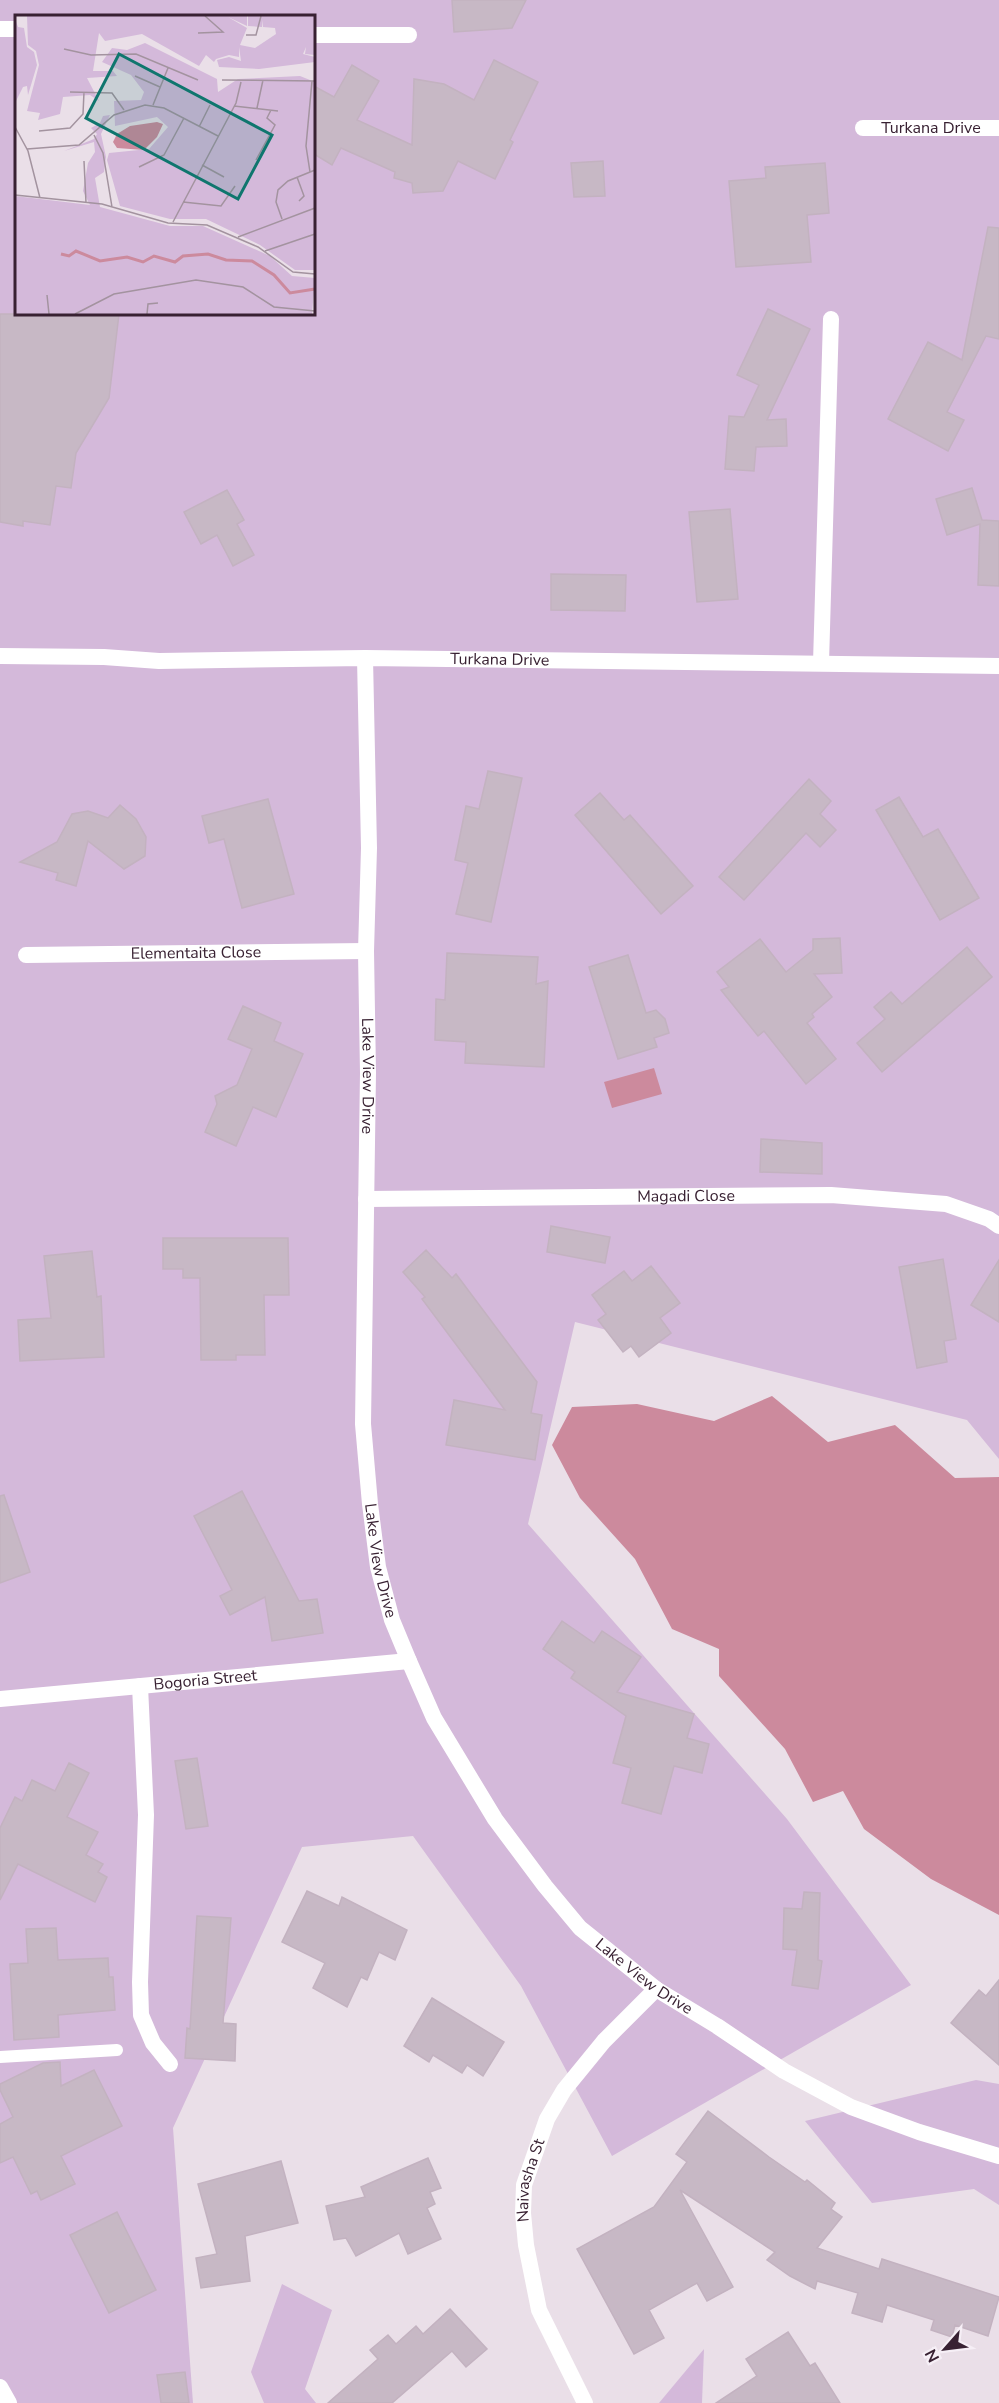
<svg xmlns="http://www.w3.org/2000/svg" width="999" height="2403" viewBox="0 0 999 2403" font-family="'Nunito Sans',sans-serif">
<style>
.green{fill:#d4b9da;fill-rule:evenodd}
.water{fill:#cc8a9d}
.building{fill:#c7b8c5;stroke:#c3b2c0;stroke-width:1.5}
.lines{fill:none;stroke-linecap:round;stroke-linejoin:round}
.service{stroke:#fff;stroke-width:12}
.minor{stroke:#fff;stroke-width:16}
.labels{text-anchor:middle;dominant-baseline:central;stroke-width:4.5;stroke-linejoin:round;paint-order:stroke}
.street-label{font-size:16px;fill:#382132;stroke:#f6eff6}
.inset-river{fill:none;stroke:#cc8a9d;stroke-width:3}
.inset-road{fill:none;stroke:#a3939f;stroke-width:1.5}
.view{fill:#0f766e;fill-opacity:0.15;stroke:#0f766e;stroke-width:3}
.inset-edge{fill:none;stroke:#382132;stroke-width:3}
</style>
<rect width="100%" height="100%" fill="#eadfe8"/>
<g class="green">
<path d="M0,0H999V1459L967,1420L575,1322L528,1524L787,1819L911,1985L612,2156L521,1986L413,1836L302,1847L173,2128L193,2403H0ZM16,16H314V314H16Z"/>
<path d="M976,2080L999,2084V2205L974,2189L872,2203L805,2121Z"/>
<path d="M282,2284L332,2310L305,2389L316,2403H264L251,2372Z"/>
<path d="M704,2349L702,2403H659Z"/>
</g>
<g class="water">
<path d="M654,1068L662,1094L612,1108L604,1082Z"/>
<path d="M772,1396L828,1442L895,1425L955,1478L999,1477V1915L931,1879L864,1829L843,1791L813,1802L785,1749L719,1676V1649L672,1629L635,1559L580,1498L552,1445L572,1407L637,1404L714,1421Z"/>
</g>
<g class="building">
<path d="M452,0H526L512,28L454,32Z"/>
<path d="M494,60L538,82L510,140L513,142L495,179L458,161L443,191L413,193L412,183L394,178L395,172L341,148L332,165L314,154V86L334,97L352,65L379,81L357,120L412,145L414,79L444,84L474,100Z"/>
<path d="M603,161L605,196L574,197L571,163Z"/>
<path d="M825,163L829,213L807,215L811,262L736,267L729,181L766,178L765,167Z"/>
<path d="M988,227L999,228V339L986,336L947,412L964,420L948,451L888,419L928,342L962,360Z"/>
<path d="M768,309L810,329L767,420L786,419L787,446L756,447L754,471L725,469L729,416L744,417L759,385L737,375Z"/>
<path d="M0,314H119L109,398L76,453L71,488L56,486L50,525L23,521V526L0,522Z"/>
<path d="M972,488L982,520L999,521V586L978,585L980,524L947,535L936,499Z"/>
<path d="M227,490L244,520L237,524L254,555L233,566L217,535L201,544L184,512Z"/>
<path d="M730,509L738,599L697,602L689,512Z"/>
<path d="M551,574L626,575L625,611L551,610Z"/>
<path d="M488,771L522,778L491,922L456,914L468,863L455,860L466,806L479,809Z"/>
<path d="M809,779L831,801L820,814L836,830L820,847L806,833L744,900L719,877Z"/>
<path d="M600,793L624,820L630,815L693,886L661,914L575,815Z"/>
<path d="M899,797L923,837L938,829L979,898L940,920L876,810Z"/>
<path d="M268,799L294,894L242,908L224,839L209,843L202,816Z"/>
<path d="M120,805L136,819L146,837L145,856L124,869L88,841L76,886L56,880L58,873L20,862L57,842L72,814L88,811L108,818Z"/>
<path d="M840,938L842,973L814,974L832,997L812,1014L814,1017L807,1023L836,1059L806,1084L764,1031L758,1036L721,990L729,987L717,972L760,939L786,972L813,950V939Z"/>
<path d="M967,947L992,977L882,1072L857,1043L885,1019L874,1007L891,992L902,1004Z"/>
<path d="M447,953L538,957L536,984L548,981L544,1067L465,1063L466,1042L435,1040L436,999L445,1000Z"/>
<path d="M628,955L646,1013L656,1010L665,1019L669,1033L654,1038L657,1047L618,1059L589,967Z"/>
<path d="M243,1006L281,1023L274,1041L303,1054L276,1117L253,1107L236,1146L205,1132L217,1104L215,1096L237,1085L252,1049L228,1039Z"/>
<path d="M761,1139L822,1143V1174L760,1172Z"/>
<path d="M551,1226L610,1237L605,1263L547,1252Z"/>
<path d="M163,1238H288L289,1295H264L265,1355H236V1360H201L200,1278H183V1269H163Z"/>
<path d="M426,1250L452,1278L456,1274L537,1382L531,1413L542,1415L535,1460L446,1445L454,1400L505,1410L422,1299L425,1297L403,1272Z"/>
<path d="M92,1251L97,1297L101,1296L104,1357L20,1361L18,1320L51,1318L44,1256Z"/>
<path d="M943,1259L956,1339L944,1341L947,1362L917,1368L899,1267Z"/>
<path d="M999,1260V1322L971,1305Z"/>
<path d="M651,1266L680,1303L660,1318L671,1333L639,1357L631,1346L623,1352L598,1320L606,1314L592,1295L624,1271L632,1281Z"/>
<path d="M242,1491L299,1601L317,1599L323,1633L272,1641L265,1597L230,1615L220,1596L232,1590L194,1516Z"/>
<path d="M4,1495L30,1572L0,1583V1496Z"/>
<path d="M562,1621L594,1643L602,1631L641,1657L617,1692L694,1714L687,1738L709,1744L702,1773L674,1766L661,1814L622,1803L631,1768L613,1763L626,1716L571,1678L575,1672L543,1649Z"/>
<path d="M197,1758L208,1826L186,1829L175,1761Z"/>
<path d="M69,1763L89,1773L67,1817L98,1832L86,1855L103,1864L98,1872L107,1877L95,1902L18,1864L0,1900V1828L15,1797L22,1801L32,1780L55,1791Z"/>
<path d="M307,1891L339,1906L342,1897L407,1930L395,1960L379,1952L367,1980L361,1977L347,2007L313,1988L325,1963L282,1942Z"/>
<path d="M804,1892L820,1893L818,1960L822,1961L818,1989L792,1985L797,1950L783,1949L784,1908L802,1909Z"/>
<path d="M197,1916L231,1918L223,2023L236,2024L235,2061L185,2058L187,2028L190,2029Z"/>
<path d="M56,1928L58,1960L108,1958L109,1977H113L115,2010L58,2015L59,2037L14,2040L10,1964L28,1963L26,1929Z"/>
<path d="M999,1980V2065L951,2023L979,1990L986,1996Z"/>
<path d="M432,1998L504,2042L483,2076L467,2065L462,2073L433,2055L429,2062L404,2046Z"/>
<path d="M60,2062L61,2086L94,2070L122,2126L61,2156L75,2184L41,2200L37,2191L31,2194L13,2157L0,2163V2124L13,2117L0,2090V2084L43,2063Z"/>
<path d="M708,2111L769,2157L805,2182L807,2180L835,2203L831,2209L842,2217L817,2248L879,2269L882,2259L999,2297L988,2336L955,2325L952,2337L931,2330L934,2320L887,2305L882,2322L852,2313L858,2293L817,2281L815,2289L790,2276L767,2260L775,2252L680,2190L733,2287L707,2301L697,2283L649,2310L664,2338L634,2354L577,2249L654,2207L687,2162L676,2154Z"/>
<path d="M428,2158L441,2188L430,2192L435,2204L427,2208L441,2239L408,2254L399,2233L356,2256L346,2238L334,2240L326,2206L365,2197L361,2187Z"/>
<path d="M281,2161L298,2223L245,2236L250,2281L201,2288L196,2258L217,2254L198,2184Z"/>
<path d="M117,2212L156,2290L109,2313L70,2235Z"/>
<path d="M450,2309L487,2349L466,2367L452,2351L392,2403H328L378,2359L370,2350L388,2335L396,2344L416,2326L423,2334Z"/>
<path d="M788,2332L810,2366L815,2363L840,2403H716L757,2376L746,2359Z"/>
<path d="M185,2372L189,2403H161L157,2375Z"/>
</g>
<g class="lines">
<path class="service" d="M0,2057L117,2050"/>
<g class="minor">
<path d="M0,29H16"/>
<path d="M314,35H409"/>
<path id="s1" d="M863,128H999"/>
<path id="s2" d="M0,656L104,657L159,661L365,658L999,666"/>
<path id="s3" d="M365,658L369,848L366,951L368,1073L363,1424L370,1504L378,1567L392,1620L409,1661L434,1718L495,1819L545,1886L580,1928L656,1989L717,2026L784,2071L851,2107L919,2132L999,2156"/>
<path d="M821,663L831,319"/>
<path id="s4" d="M26,955L366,951"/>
<path id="s5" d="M366,1199L831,1195L946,1204L989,1219L999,1226"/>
<path d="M140,1686L146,1815L140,1982L141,2015L153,2043L170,2064"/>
<path id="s6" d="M0,1699L409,1661"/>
<path d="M0,2387L9,2403"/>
<path id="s7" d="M585,2403L539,2310L526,2245L523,2213L524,2185L547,2119L564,2090L604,2041L656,1989"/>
</g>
</g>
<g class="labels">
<g class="street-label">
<text stroke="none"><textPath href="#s1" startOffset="68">Turkana Drive</textPath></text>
<text stroke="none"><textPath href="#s2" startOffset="500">Turkana Drive</textPath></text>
<text stroke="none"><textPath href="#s4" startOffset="170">Elementaita Close</textPath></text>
<text stroke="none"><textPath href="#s3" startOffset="418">Lake View Drive</textPath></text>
<text stroke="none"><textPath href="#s5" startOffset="320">Magadi Close</textPath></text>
<text stroke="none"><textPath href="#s3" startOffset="904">Lake View Drive</textPath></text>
<text stroke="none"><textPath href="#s6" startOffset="206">Bogoria Street</textPath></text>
<text stroke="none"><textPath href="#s3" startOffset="1408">Lake View Drive</textPath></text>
<text stroke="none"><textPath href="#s7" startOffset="236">Naivasha St</textPath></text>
</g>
</g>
<g transform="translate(15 15)">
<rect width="300" height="300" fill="#eadfe8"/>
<path d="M12,1H232V11L213,2L232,13L225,30L240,33L261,19L260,13L248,12V5L247,12L233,11V1H300V40L290,39L291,32L288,39L300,42V47L244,54L204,52L202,45L214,42L226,46L224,32V42L214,40L201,44L199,47L191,40L184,51L127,19L90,26L84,18L78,56H98L102,61L72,63L84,86L75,80L48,82L45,99L23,105L25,98L12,96L24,50L21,36L13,30ZM0,4L3,12L9,13L12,32L19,37L22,50L13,80L12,71L8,72L0,88ZM130,28L202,64L203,77L223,64L285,61L300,67V255H280L245,230L191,204H155L105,191L92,145L94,138L134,134L153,112L142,102L100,111L99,86L126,85L129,77L116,60L87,47L97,33L112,35ZM95,100L86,119L91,142L89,157L80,163L85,192L155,211H188L255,241L277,261L300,263L297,299H0V181L75,190L68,176L73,148L80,137L79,127L49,136L79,124L82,119L76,113L85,108L88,101Z" fill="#d4b9da"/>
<path d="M142,107L148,109L142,122L129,135L102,133L98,127L102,119L115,111Z" fill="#cc8a9d"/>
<path class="inset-river" d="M46,239L54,241L61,236L85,246L112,242L128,247L139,241L160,247L168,241L193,239L211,245L237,246L259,260L275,278L300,274"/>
<path class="inset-road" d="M183,18L208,17L190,1M231,20H241L246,1M49,34L76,40L121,39L183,65M120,61L145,72M207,65L300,66M55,77L97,78L109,95M138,90L153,53M219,91L263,96M242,93L248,65M0,112L13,136L25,183M184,112L195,90M24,116L55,113L68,99L69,77M79,120L88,138L97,192M12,134L64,130L99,100L130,90L149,93L203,121M241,145L260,110L252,103L256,95M69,146L71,188M187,150L209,162M124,152L149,140L169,103M295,157L291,131L297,66M282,162L289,181L284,186M0,180L87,189L153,208L192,210L243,232L278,257L300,259M168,187L206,191L220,171M267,204L261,187L263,175L273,166L300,155M158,207L221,88L226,67M223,222L300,193M250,236L300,219M32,280L34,299M60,299L99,279L181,265L228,272L259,292L300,296M132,299L133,289L143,288"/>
<path class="view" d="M104,39L257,120L223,184L71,103Z"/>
<rect width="300" height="300" class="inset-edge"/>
</g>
<g transform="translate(945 2349) rotate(242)" stroke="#f6eff6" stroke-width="4.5" paint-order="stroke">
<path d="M0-4.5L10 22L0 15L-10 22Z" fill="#382132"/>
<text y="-9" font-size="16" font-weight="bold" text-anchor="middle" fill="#382132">N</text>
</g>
</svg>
